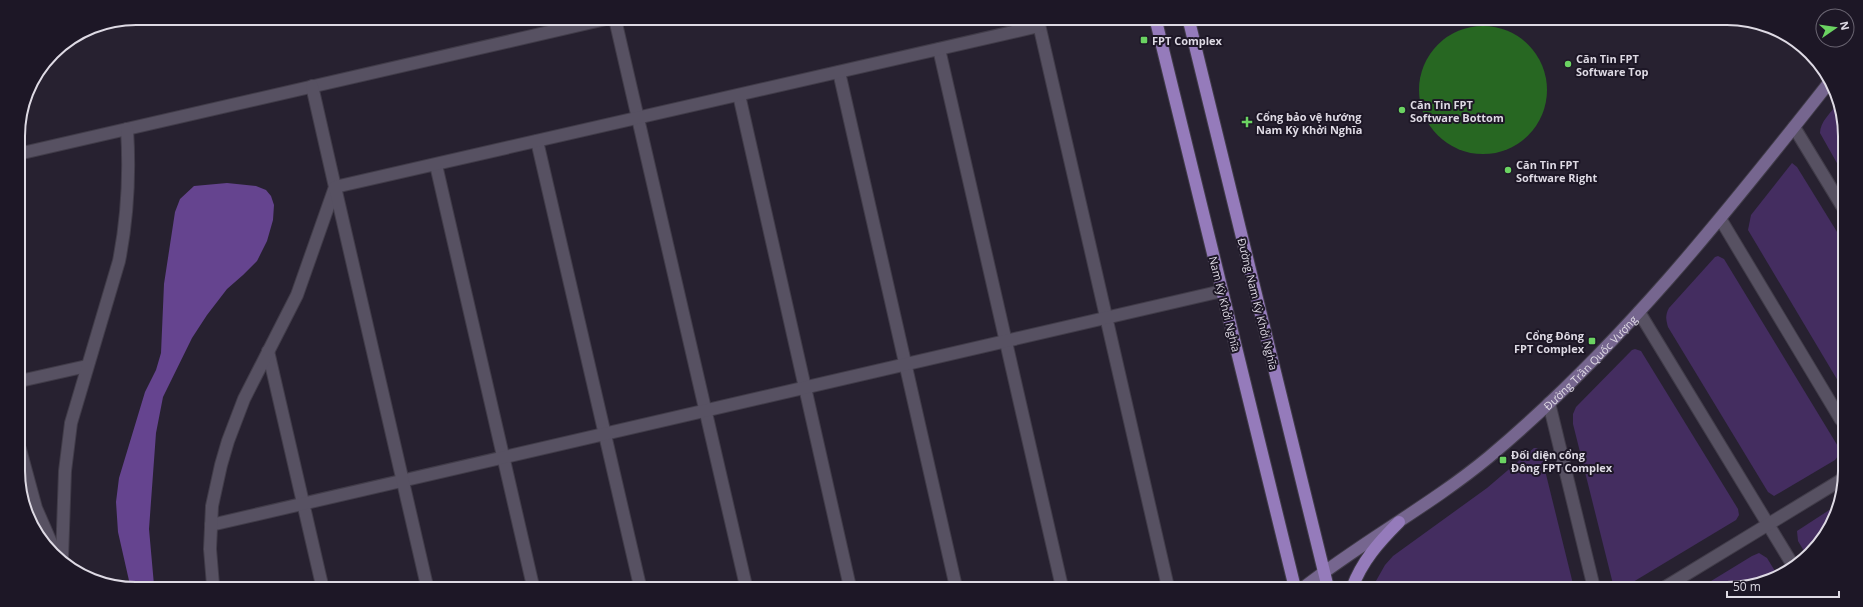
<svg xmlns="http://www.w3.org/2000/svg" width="1863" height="607" viewBox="0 0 1863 607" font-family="'Open Sans',sans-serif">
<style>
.green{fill:#442d60}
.water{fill:#65448f}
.building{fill:#276722}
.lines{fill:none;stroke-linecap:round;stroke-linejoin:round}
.street-casing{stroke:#413c49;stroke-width:14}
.secondary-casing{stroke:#413c49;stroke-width:14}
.primary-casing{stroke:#413c49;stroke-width:14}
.street{stroke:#575162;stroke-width:12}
.secondary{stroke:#76668f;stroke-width:12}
.primary{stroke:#957bbb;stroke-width:12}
.poi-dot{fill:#6bd362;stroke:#1d1726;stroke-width:1.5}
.labels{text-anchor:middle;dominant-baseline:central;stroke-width:4;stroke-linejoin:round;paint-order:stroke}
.poi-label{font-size:11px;font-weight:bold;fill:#dedae4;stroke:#1d1726;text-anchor:start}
.street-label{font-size:11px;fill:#dedae4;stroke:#1d1726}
.rim{fill:none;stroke:#dedae4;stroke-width:2}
</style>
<rect width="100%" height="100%" fill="#272130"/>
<g class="green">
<path d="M1838,104L1843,114L1842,172L1820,133C1820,122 1831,112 1838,104Z"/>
<path d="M1792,163L1797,167L1842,240L1841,386L1748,230L1751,215Z"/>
<path d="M1718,256L1724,259L1839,448L1838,456L1835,460L1774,496L1768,492L1668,327C1666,320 1665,315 1669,308L1715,257Z"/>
<path d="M1635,349L1641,351L1738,509L1739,515L1736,520L1623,588H1617L1613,584L1573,424V414L1576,407L1632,350Z"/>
<path d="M1534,448H1536L1540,450L1574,588H1372L1385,565L1393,556L1487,488Z"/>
<path d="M1840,503L1825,537L1807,556L1798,541L1797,531Z"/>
<path d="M1759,553L1767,558L1778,576C1755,590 1724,589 1698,589L1752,556Z"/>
</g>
<path class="water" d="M227,183L256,186L266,190L271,196L274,205L273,220L267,241L257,261L243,275L227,289L207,315L192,338L163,397L156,433L149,529L154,585H130L118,532L116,502L119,478L145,392L156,370L161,353L164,284L175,212L180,199L194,186Z"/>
<circle class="building" cx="1483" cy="90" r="64"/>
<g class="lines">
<g class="street-casing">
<g id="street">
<path d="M615,19L746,586"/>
<path d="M1038,20L1168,587"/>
<path d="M939,49L1062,587"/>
<path d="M839,72L956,587"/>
<path d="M739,95L850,587"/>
<path d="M1794,127L1842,206"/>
<path d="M537,141L640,586"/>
<path d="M18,154L606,19"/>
<path d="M436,165L533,586"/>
<path d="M1721,220L1841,420"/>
<path d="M1639,312L1794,567"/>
<path d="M268,351L322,585"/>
<path d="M20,381L87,366"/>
<path d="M1549,403L1594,588"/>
<path d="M20,449L36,508L56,554"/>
<path d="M211,525L1222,291"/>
<path d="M62,558L65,471L71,423L119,261C128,215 130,175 127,129"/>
<path d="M213,585L210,549L212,506L221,465L228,441L244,399L297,295L335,187L312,86"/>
<path d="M427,586L335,187L1039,26"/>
<path d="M1662,589L1841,480"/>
</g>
</g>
<g class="secondary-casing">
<g id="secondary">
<path id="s1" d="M1303,588C1363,541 1431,505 1489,457C1619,348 1724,216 1828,84"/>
</g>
</g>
<g class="primary-casing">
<g id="primary">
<path d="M1156,21L1295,588"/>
<path d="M1189,21L1328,588"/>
<path d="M1352,588C1362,561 1379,542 1399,522"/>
</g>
</g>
<use href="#street" class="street"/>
<use href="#secondary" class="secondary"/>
<use href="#primary" class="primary"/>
</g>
<g class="poi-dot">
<rect x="1140" y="36" width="8" height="8" rx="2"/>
<circle cx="1568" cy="64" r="4"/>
<circle cx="1402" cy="110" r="4"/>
<path d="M1245 116h4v4h4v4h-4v4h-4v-4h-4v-4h4z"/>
<circle cx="1508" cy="170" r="4"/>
<rect x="1588" y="337" width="8" height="8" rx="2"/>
<rect x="1499" y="456" width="8" height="8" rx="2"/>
</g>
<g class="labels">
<g class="poi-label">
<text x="1152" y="40">FPT Complex</text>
<text x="1576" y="58">Căn Tin FPT<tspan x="1576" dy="13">Software Top</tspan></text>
<text x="1410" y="104">Căn Tin FPT<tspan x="1410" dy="13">Software Bottom</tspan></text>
<text x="1256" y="116">Cổng bảo vệ hướng<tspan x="1256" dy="13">Nam Kỳ Khởi Nghĩa</tspan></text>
<text x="1516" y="164">Căn Tin FPT<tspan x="1516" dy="13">Software Right</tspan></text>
<text x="1584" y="335" text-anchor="end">Cổng Đông<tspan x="1584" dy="13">FPT Complex</tspan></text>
<text x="1511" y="454">Đối diện cổng<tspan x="1511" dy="13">Đông FPT Complex</tspan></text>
</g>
<g class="street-label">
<text transform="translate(1225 304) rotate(76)">Nam Kỳ Khởi Nghĩa</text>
<text transform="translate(1258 304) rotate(76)">Đường Nam Kỳ Khởi Nghĩa</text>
<text stroke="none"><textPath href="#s1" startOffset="366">Đường Trần Quốc Vượng</textPath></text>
</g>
</g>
<path d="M0 0H1863V607H0ZM136 25H1727A111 111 0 0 1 1838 136V471A111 111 0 0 1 1727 582H136A111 111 0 0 1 25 471V136A111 111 0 0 1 136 25Z" fill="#1d1726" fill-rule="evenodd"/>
<path class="rim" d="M136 25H1727A111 111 0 0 1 1838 136V471A111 111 0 0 1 1727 582H136A111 111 0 0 1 25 471V136A111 111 0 0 1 136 25Z"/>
<g transform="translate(1835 28) rotate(77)"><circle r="19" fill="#1d1726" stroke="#6a6572"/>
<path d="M0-3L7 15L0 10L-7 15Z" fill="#6bd362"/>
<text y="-6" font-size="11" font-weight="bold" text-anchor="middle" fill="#dedae4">N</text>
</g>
<path d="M1727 591v6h112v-6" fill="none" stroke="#dedae4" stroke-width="2"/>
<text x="1733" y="591" font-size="12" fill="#dedae4" stroke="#1d1726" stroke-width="3" paint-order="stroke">50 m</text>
</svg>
